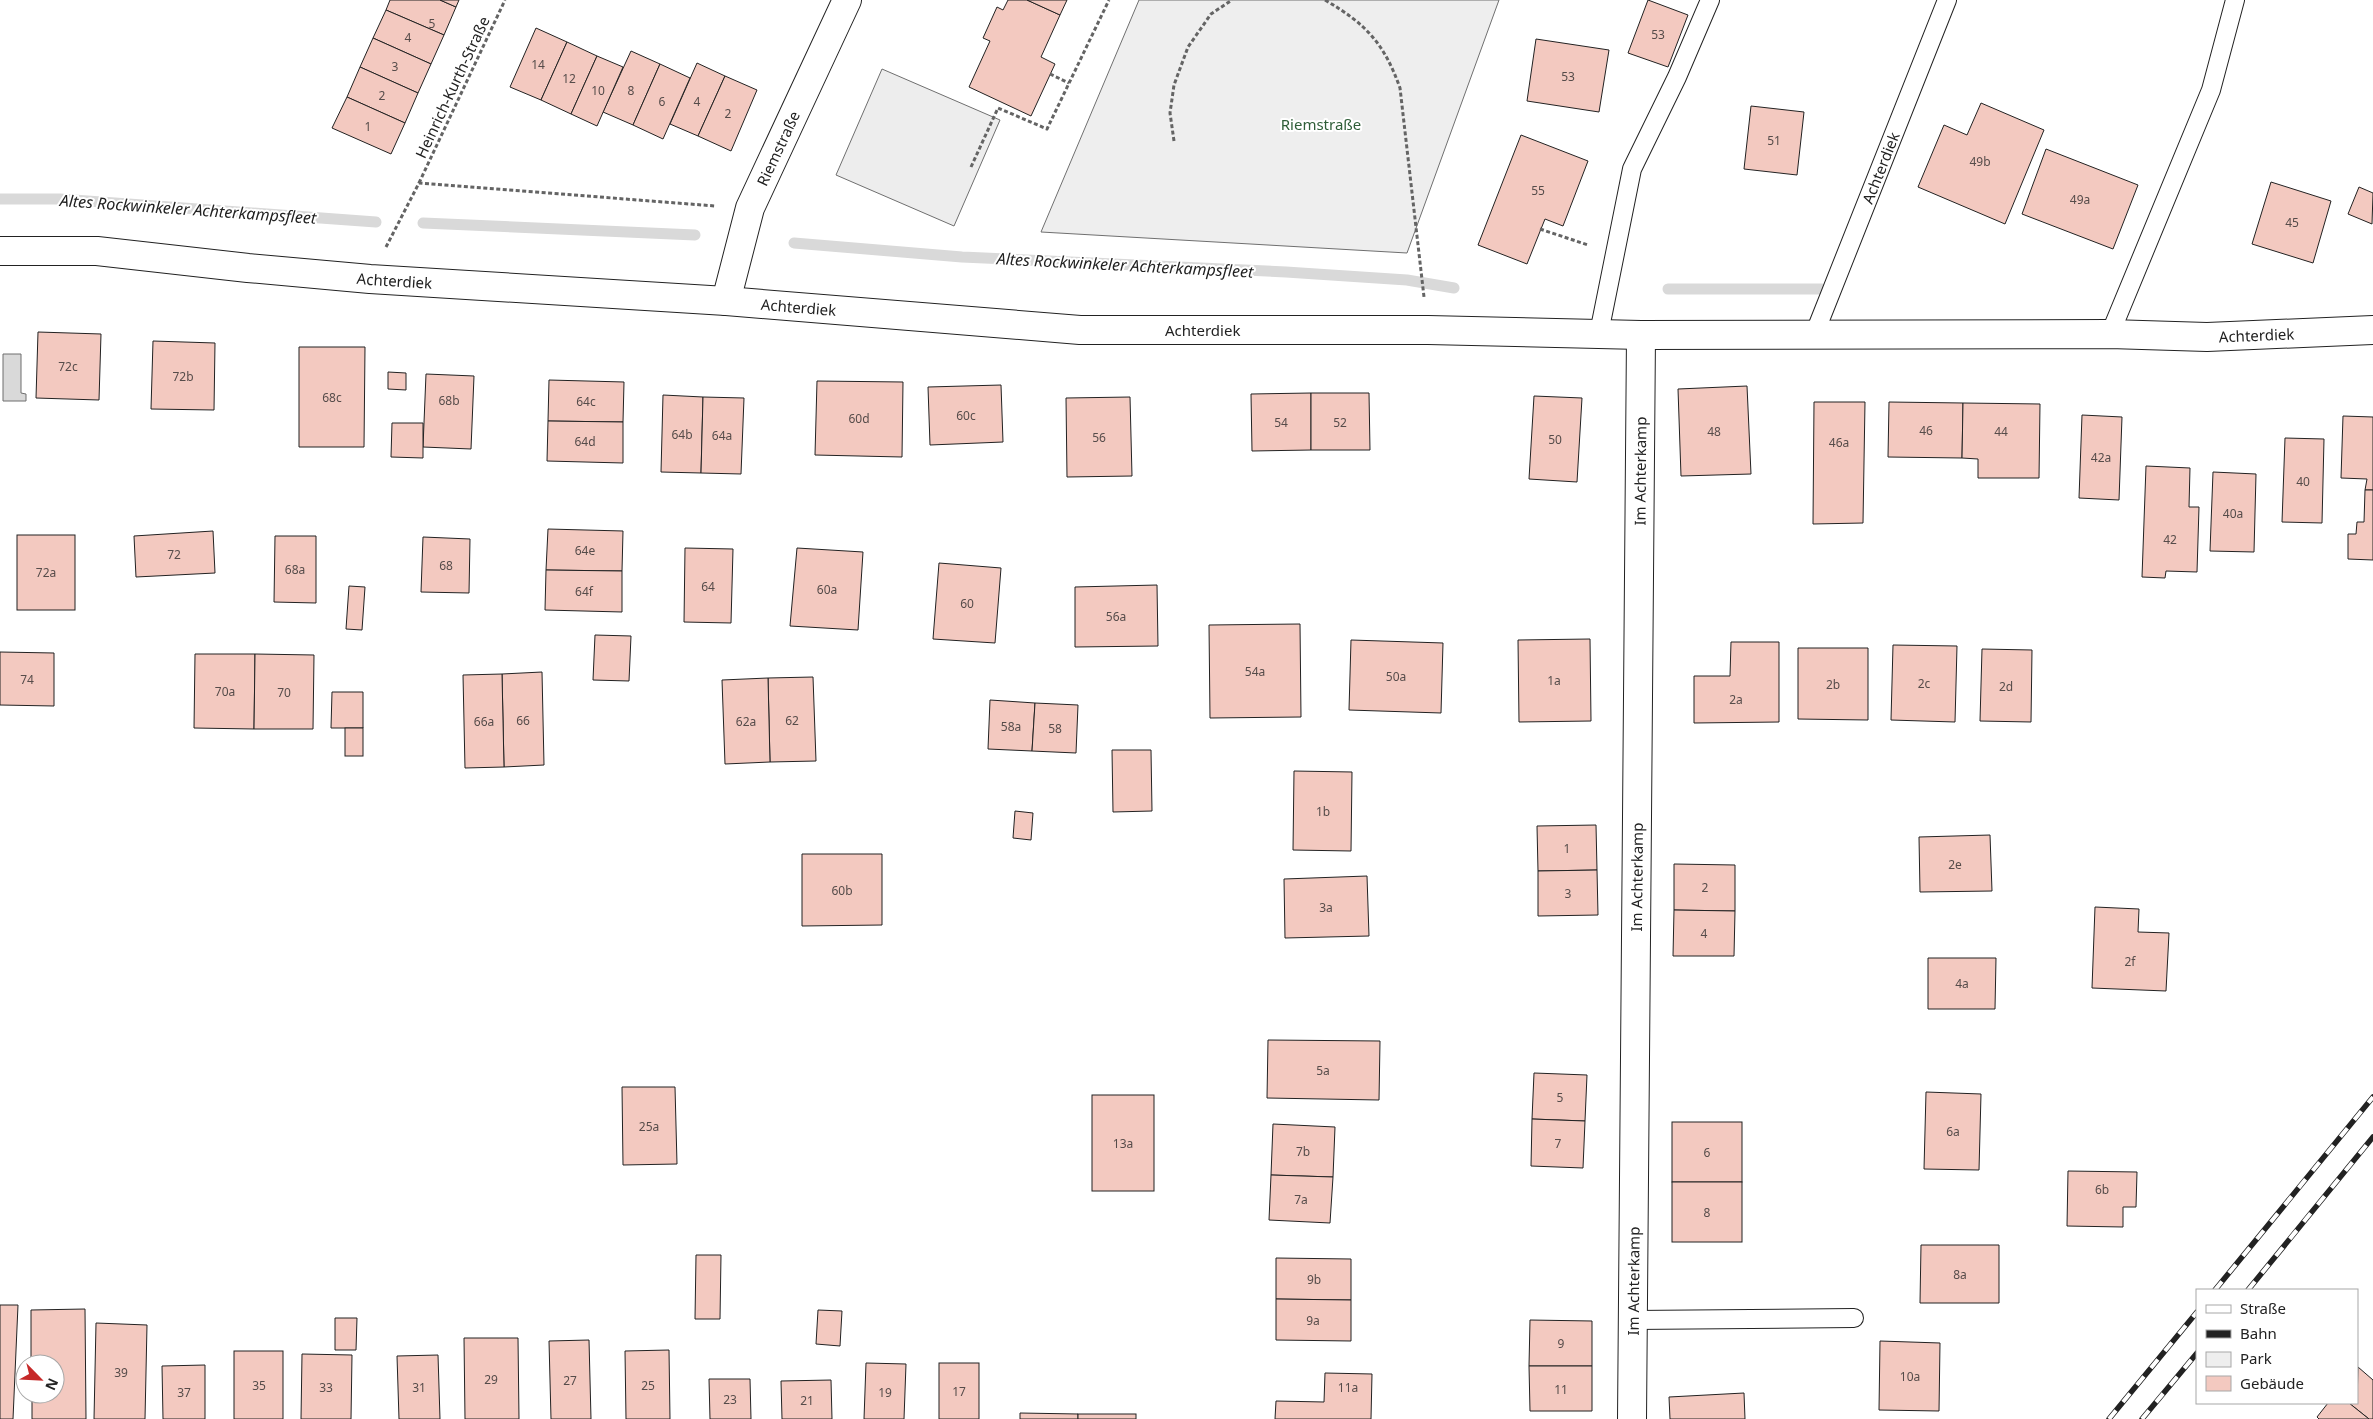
<svg xmlns="http://www.w3.org/2000/svg" width="2373" height="1419" viewBox="0 0 2373 1419" font-family="'Noto Sans',sans-serif">
<style>
.green{fill:#eee;stroke:#6f6f6f}
.parking{fill:#ededed;stroke:#6f6f6f}
.water{fill:#d9d9d9;stroke:#6f6f6f}
.lines{fill:none;stroke-linecap:round;stroke-linejoin:round}
.stream{stroke:#d9d9d9;stroke-width:11}
.building{fill:#f3c9c0;stroke:#222}
.lane-casing{stroke:#222;stroke-width:20}
.street-casing{stroke:#222;stroke-width:30}
.path{stroke:#646464;stroke-width:3;stroke-dasharray:4 2.5;stroke-linecap:butt}
.lane{stroke:#fff;stroke-width:18}
.street{stroke:#fff;stroke-width:28}
.rail-casing{stroke:#222;stroke-width:5.5}
.rail{stroke:#fff;stroke-width:4;stroke-dasharray:11;stroke-linecap:butt}
.labels{text-anchor:middle;dominant-baseline:central;stroke-width:4;stroke-linejoin:round;paint-order:stroke}
.number-label{font-size:12px;fill:#564c4a}
.street-label{font-size:15px;fill:#222;stroke:#fff}
.park-label{font-size:15px;fill:#2f5e38;stroke:#fff}
.water-label{font-size:16px;font-style:italic;fill:#222;stroke:#fff}
</style>
<rect width="100%" height="100%" fill="#fff"/>
<path class="green" d="M1139,0H1499L1407,253L1041,232Z"/>
<path class="parking" d="M882,69L1000,120L954,226L836,175Z"/>
<path class="water" d="M3,354H21V393L26,394V401H3Z"/>
<g class="lines">
<g class="stream">
<path d="M0,199H60L376,222"/>
<path d="M423,223L695,235"/>
<path d="M794,243L962,257L1286,272L1407,280L1454,288"/>
<path d="M1668,289H1822"/>
</g>
</g>
<g class="building">
<path d="M390,0H440L456,7L444,35L386,10Z"/>
<path d="M440,0H459L456,7Z"/>
<path d="M1008,0H1027L1060,15L1041,57L1055,64L1031,116L969,87L990,41L983,38L997,7L1003,10Z"/>
<path d="M1027,0H1067L1060,15Z"/>
<path d="M1648,0L1688,15L1668,67L1628,53Z"/>
<path d="M386,10L444,35L431,64L373,38Z"/>
<path d="M536,28L567,42L541,100L510,87Z"/>
<path d="M373,38L431,64L418,93L360,67Z"/>
<path d="M1536,39L1609,50L1599,112L1527,101Z"/>
<path d="M567,42L597,56L571,114L541,100Z"/>
<path d="M631,51L660,64L633,125L603,112Z"/>
<path d="M597,56L623,67L597,126L571,114Z"/>
<path d="M697,63L725,76L698,136L670,124Z"/>
<path d="M660,64L690,78L663,139L633,125Z"/>
<path d="M360,67L418,93L405,123L347,97Z"/>
<path d="M725,76L757,90L731,151L698,136Z"/>
<path d="M347,97L405,123L391,154L332,128Z"/>
<path d="M1981,103L2044,130L2005,224L1918,187L1944,125L1967,135Z"/>
<path d="M1751,106L1804,112L1797,175L1744,169Z"/>
<path d="M1521,135L1588,161L1563,226L1545,219L1527,264L1478,245Z"/>
<path d="M2046,149L2138,185L2113,249L2022,214Z"/>
<path d="M2271,182L2331,201L2313,263L2252,244Z"/>
<path d="M2359,187L2373,193L2372,224L2348,214Z"/>
<path d="M38,332L101,334L99,400L36,398Z"/>
<path d="M153,341L215,343L214,410L151,409Z"/>
<path d="M299,347H365L364,447H299Z"/>
<path d="M388,372L406,373V390L388,389Z"/>
<path d="M426,374L474,376L471,449L423,447Z"/>
<path d="M549,380L624,382L623,422L548,421Z"/>
<path d="M817,381L903,382L902,457L815,455Z"/>
<path d="M1001,385L1003,442L930,445L928,387Z"/>
<path d="M1747,386L1751,474L1681,476L1678,389Z"/>
<path d="M1311,393V450L1252,451L1251,394Z"/>
<path d="M1311,393H1369L1370,450H1311Z"/>
<path d="M663,395L703,397L701,473L661,472Z"/>
<path d="M1534,396L1582,398L1577,482L1529,479Z"/>
<path d="M703,397L744,398L741,474L701,473Z"/>
<path d="M1130,397L1132,476L1067,477L1066,398Z"/>
<path d="M1814,402H1865L1863,523L1813,524Z"/>
<path d="M1889,402L1963,403L1962,458L1888,457Z"/>
<path d="M1963,403L2040,404L2039,478H1978V459L1962,458Z"/>
<path d="M2082,415L2122,417L2119,500L2079,498Z"/>
<path d="M2343,416L2373,417V490H2365L2367,479L2341,478Z"/>
<path d="M548,421L623,422V463L547,461Z"/>
<path d="M392,423H423V458L391,457Z"/>
<path d="M2285,438L2324,439L2322,523L2282,522Z"/>
<path d="M2146,466L2190,468L2189,507H2199L2197,572L2166,571L2165,578L2142,577Z"/>
<path d="M2213,472L2256,474L2254,552L2210,551Z"/>
<path d="M2365,490H2373V560L2348,559V534H2356L2357,522H2364Z"/>
<path d="M548,529L623,531L622,571L546,570Z"/>
<path d="M213,531L215,573L136,577L134,536Z"/>
<rect x="17" y="535" width="58" height="75"/>
<path d="M275,536H316V603L274,602Z"/>
<path d="M423,537L470,539L469,593L421,592Z"/>
<path d="M685,548L733,549L731,623L684,622Z"/>
<path d="M797,548L863,552L858,630L790,626Z"/>
<path d="M939,563L1001,568L995,643L933,639Z"/>
<path d="M546,570L622,571V612L545,610Z"/>
<path d="M1157,585L1158,646L1075,647V587Z"/>
<path d="M349,586L365,587L362,630L346,629Z"/>
<path d="M1300,624L1301,717L1210,718L1209,625Z"/>
<path d="M595,635L631,636L629,681L593,680Z"/>
<path d="M1590,639L1591,721L1519,722L1518,640Z"/>
<path d="M1351,640L1443,643L1441,713L1349,710Z"/>
<path d="M1731,642H1779V722L1694,723V676H1730Z"/>
<path d="M1893,645L1957,646L1955,722L1891,720Z"/>
<path d="M1798,648H1868V720L1798,719Z"/>
<path d="M1982,649L2032,650L2031,722L1980,721Z"/>
<path d="M0,652L54,653V706L0,705Z"/>
<path d="M195,654H255L254,729L194,728Z"/>
<path d="M255,654L314,655L313,729H254Z"/>
<path d="M542,672L544,765L504,767L502,674Z"/>
<path d="M502,674L504,767L465,768L463,675Z"/>
<path d="M813,677L816,761L770,762L768,678Z"/>
<path d="M768,678L770,762L725,764L722,680Z"/>
<path d="M332,692H363V728H331Z"/>
<path d="M990,700L1035,703L1032,751L988,749Z"/>
<path d="M1035,703L1078,705L1076,753L1032,751Z"/>
<rect x="345" y="728" width="18" height="28"/>
<path d="M1112,750H1151L1152,811L1113,812Z"/>
<path d="M1294,771L1352,772L1351,851L1293,850Z"/>
<path d="M1015,811L1033,813L1031,840L1013,838Z"/>
<path d="M1596,825L1597,870L1538,871L1537,826Z"/>
<path d="M1990,835L1992,891L1920,892L1919,837Z"/>
<path d="M802,854H882V925L802,926Z"/>
<path d="M1674,864L1735,865V911L1674,910Z"/>
<path d="M1597,870L1598,915L1538,916V871Z"/>
<path d="M1367,876L1369,936L1285,938L1284,879Z"/>
<path d="M2095,907L2139,909L2138,932L2169,933L2166,991L2092,988Z"/>
<path d="M1674,910L1735,911L1734,956H1673Z"/>
<path d="M1928,958H1996L1995,1009H1928Z"/>
<path d="M1268,1040L1380,1041L1379,1100L1267,1098Z"/>
<path d="M1534,1073L1587,1075L1585,1121L1532,1119Z"/>
<path d="M622,1087H675L677,1164L623,1165Z"/>
<path d="M1926,1092L1981,1094L1979,1170L1924,1169Z"/>
<rect x="1092" y="1095" width="62" height="96"/>
<path d="M1532,1119L1585,1121L1583,1168L1531,1166Z"/>
<rect x="1672" y="1122" width="70" height="60"/>
<path d="M1273,1124L1335,1127L1333,1177L1271,1175Z"/>
<path d="M2068,1171L2137,1172L2136,1207H2123V1227L2067,1226Z"/>
<path d="M1271,1175L1333,1177L1330,1223L1269,1220Z"/>
<rect x="1672" y="1182" width="70" height="60"/>
<path d="M1921,1245H1999V1303H1920Z"/>
<path d="M696,1255H721L720,1319H695Z"/>
<path d="M1276,1258L1351,1259V1300L1276,1299Z"/>
<path d="M1276,1299L1351,1300V1341L1276,1340Z"/>
<path d="M0,1305H18L13,1419H0Z"/>
<path d="M85,1309L86,1419H32V1394H55V1364H31V1310Z"/>
<path d="M818,1310L842,1311L840,1346L816,1344Z"/>
<path d="M335,1318H357L356,1350H335Z"/>
<path d="M1530,1320L1592,1321V1366H1529Z"/>
<path d="M96,1323L147,1325L145,1419H94Z"/>
<path d="M464,1338H518L519,1419H465Z"/>
<path d="M589,1340L591,1419H551L549,1341Z"/>
<path d="M1880,1341L1940,1343L1939,1411L1879,1410Z"/>
<path d="M669,1350L670,1419H626L625,1351Z"/>
<rect x="234" y="1351" width="49" height="68"/>
<path d="M302,1354L352,1355L351,1419H301Z"/>
<path d="M438,1355L440,1419H399L397,1356Z"/>
<path d="M866,1363L906,1364L904,1419H864Z"/>
<rect x="939" y="1363" width="40" height="56"/>
<path d="M205,1365V1419H163L162,1366Z"/>
<path d="M1529,1366H1592V1411H1530Z"/>
<path d="M2358,1367L2373,1380V1419H2369L2349,1403H2357Z"/>
<path d="M1325,1373L1372,1374L1371,1419H1275L1276,1401L1324,1402Z"/>
<path d="M709,1379H750L751,1419H710Z"/>
<path d="M831,1380L832,1419H782L781,1381Z"/>
<path d="M1744,1393L1745,1419H1670L1669,1397Z"/>
<path d="M2328,1403H2349L2369,1419H2319L2317,1417Z"/>
<path d="M1020,1413L1078,1414V1419H1020Z"/>
<rect x="1078" y="1414" width="58" height="5"/>
</g>
<g class="lines">
<g class="lane-casing">
<g id="lane">
<path d="M1599,333L1632,169L1677,77L1710,0"/>
<path d="M2110,334L2211,90L2235,0"/>
<path id="s1" d="M1814,335L1947,0"/>
<path d="M1633,1320L1854,1318"/>
</g>
</g>
<g class="street-casing">
<g id="street">
<path id="s2" d="M0,251H97L248,268L370,279L726,301L1080,330H1428L1641,335L2110,334L2207,337L2373,330"/>
<path id="s3" d="M726,301L750,208L847,0"/>
<path id="s4" d="M1632,1419L1641,335"/>
</g>
</g>
<g class="path">
<path d="M1325,0C1366,24 1384,43 1400,88L1424,297"/>
<path d="M1050,74L1069,83"/>
<path d="M1174,141L1170,113L1174,85L1188,47L1211,14L1232,0"/>
<path d="M971,167L998,108L1047,129L1109,0"/>
<path d="M419,183L505,0"/>
<path d="M1540,229L1588,245"/>
<path d="M386,247L419,183L715,206"/>
</g>
<use href="#lane" class="lane"/>
<use href="#street" class="street"/>
<g class="rail-casing">
<g id="rail">
<path d="M2215,1290L2373,1097"/>
<path d="M2248,1290L2373,1137"/>
<path d="M2109,1419L2197,1312"/>
<path d="M2142,1419L2197,1353"/>
</g>
</g>
<use href="#rail" class="rail"/>
</g>
<g class="labels">
<g class="number-label">
<text x="432" y="23">5</text>
<text x="1658" y="34">53</text>
<text x="408" y="37">4</text>
<text x="538" y="64">14</text>
<text x="395" y="66">3</text>
<text x="1568" y="76">53</text>
<text x="569" y="78">12</text>
<text x="598" y="90">10</text>
<text x="631" y="90">8</text>
<text x="382" y="95">2</text>
<text x="662" y="101">6</text>
<text x="697" y="101">4</text>
<text x="728" y="113">2</text>
<text x="368" y="126">1</text>
<text x="1774" y="140">51</text>
<text x="1980" y="161">49b</text>
<text x="1538" y="190">55</text>
<text x="2080" y="199">49a</text>
<text x="2292" y="222">45</text>
<text x="68" y="366">72c</text>
<text x="183" y="376">72b</text>
<text x="332" y="397">68c</text>
<text x="449" y="400">68b</text>
<text x="586" y="401">64c</text>
<text x="966" y="415">60c</text>
<text x="859" y="418">60d</text>
<text x="1281" y="422">54</text>
<text x="1340" y="422">52</text>
<text x="1926" y="430">46</text>
<text x="1714" y="431">48</text>
<text x="2001" y="431">44</text>
<text x="682" y="434">64b</text>
<text x="722" y="435">64a</text>
<text x="1099" y="437">56</text>
<text x="1555" y="439">50</text>
<text x="585" y="441">64d</text>
<text x="1839" y="442">46a</text>
<text x="2101" y="457">42a</text>
<text x="2303" y="481">40</text>
<text x="2233" y="513">40a</text>
<text x="2170" y="539">42</text>
<text x="585" y="550">64e</text>
<text x="174" y="554">72</text>
<text x="446" y="565">68</text>
<text x="295" y="569">68a</text>
<text x="46" y="572">72a</text>
<text x="708" y="586">64</text>
<text x="827" y="589">60a</text>
<text x="584" y="591">64f</text>
<text x="967" y="603">60</text>
<text x="1116" y="616">56a</text>
<text x="1255" y="671">54a</text>
<text x="1396" y="676">50a</text>
<text x="27" y="679">74</text>
<text x="1554" y="680">1a</text>
<text x="1924" y="683">2c</text>
<text x="1833" y="684">2b</text>
<text x="2006" y="686">2d</text>
<text x="225" y="691">70a</text>
<text x="284" y="692">70</text>
<text x="1736" y="699">2a</text>
<text x="523" y="720">66</text>
<text x="792" y="720">62</text>
<text x="484" y="721">66a</text>
<text x="746" y="721">62a</text>
<text x="1011" y="726">58a</text>
<text x="1055" y="728">58</text>
<text x="1323" y="811">1b</text>
<text x="1567" y="848">1</text>
<text x="1955" y="864">2e</text>
<text x="1705" y="887">2</text>
<text x="842" y="890">60b</text>
<text x="1568" y="893">3</text>
<text x="1326" y="907">3a</text>
<text x="1704" y="933">4</text>
<text x="2130" y="961">2f</text>
<text x="1962" y="983">4a</text>
<text x="1323" y="1070">5a</text>
<text x="1560" y="1097">5</text>
<text x="649" y="1126">25a</text>
<text x="1953" y="1131">6a</text>
<text x="1123" y="1143">13a</text>
<text x="1558" y="1143">7</text>
<text x="1303" y="1151">7b</text>
<text x="1707" y="1152">6</text>
<text x="2102" y="1189">6b</text>
<text x="1301" y="1199">7a</text>
<text x="1707" y="1212">8</text>
<text x="1960" y="1274">8a</text>
<text x="1314" y="1279">9b</text>
<text x="1313" y="1320">9a</text>
<text x="1561" y="1343">9</text>
<text x="121" y="1372">39</text>
<text x="1910" y="1376">10a</text>
<text x="491" y="1379">29</text>
<text x="570" y="1380">27</text>
<text x="259" y="1385">35</text>
<text x="648" y="1385">25</text>
<text x="326" y="1387">33</text>
<text x="419" y="1387">31</text>
<text x="1348" y="1387">11a</text>
<text x="1561" y="1389">11</text>
<text x="959" y="1391">17</text>
<text x="184" y="1392">37</text>
<text x="885" y="1392">19</text>
<text x="730" y="1399">23</text>
<text x="807" y="1400">21</text>
</g>
<g class="street-label">
<text transform="translate(452 87) rotate(-65)">Heinrich-Kurth-Straße</text>
<text stroke="none"><textPath href="#s3" startOffset="162">Riemstraße</textPath></text>
<text stroke="none"><textPath href="#s1" startOffset="180">Achterdiek</textPath></text>
<text stroke="none"><textPath href="#s2" startOffset="396">Achterdiek</textPath></text>
<text stroke="none"><textPath href="#s2" startOffset="801">Achterdiek</textPath></text>
<text stroke="none"><textPath href="#s2" startOffset="1206">Achterdiek</textPath></text>
<text stroke="none"><textPath href="#s2" startOffset="2260">Achterdiek</textPath></text>
<text stroke="none"><textPath href="#s4" startOffset="948">Im Achterkamp</textPath></text>
<text stroke="none"><textPath href="#s4" startOffset="542">Im Achterkamp</textPath></text>
<text stroke="none"><textPath href="#s4" startOffset="138">Im Achterkamp</textPath></text>
</g>
<g class="park-label">
<text x="1321" y="124">Riemstraße</text>
</g>
<g class="water-label">
<text transform="translate(188 209) rotate(4)">Altes Rockwinkeler Achterkampsfleet</text>
<text transform="translate(1125 265) rotate(3)">Altes Rockwinkeler Achterkampsfleet</text>
</g>
</g>
<rect x="2196" y="1289" width="162" height="115" fill="#ffffff" stroke="#a7a7a7"/>
<rect x="2206" y="1305" width="25" height="8" fill="#ffffff" stroke="#a7a7a7"/>
<text x="2240" y="1314" font-size="15" fill="#222222">Straße</text>
<rect x="2206" y="1330" width="25" height="8" fill="#222222" stroke="#a7a7a7"/>
<text x="2240" y="1339" font-size="15" fill="#222222">Bahn</text>
<rect x="2206" y="1352" width="25" height="15" fill="#eeeeee" stroke="#a7a7a7"/>
<text x="2240" y="1364" font-size="15" fill="#222222">Park</text>
<rect x="2206" y="1376" width="25" height="15" fill="#f3c9c0" stroke="#a7a7a7"/>
<text x="2240" y="1389" font-size="15" fill="#222222">Gebäude</text>
<g transform="translate(40 1379) rotate(114)"><circle r="24" fill="#ffffff" stroke="#a7a7a7"/>
<path d="M0-4L9 19L0 12L-9 19Z" fill="#c62828"/>
<text y="-8" font-size="14" font-weight="bold" text-anchor="middle" fill="#222222">N</text>
</g>
</svg>
